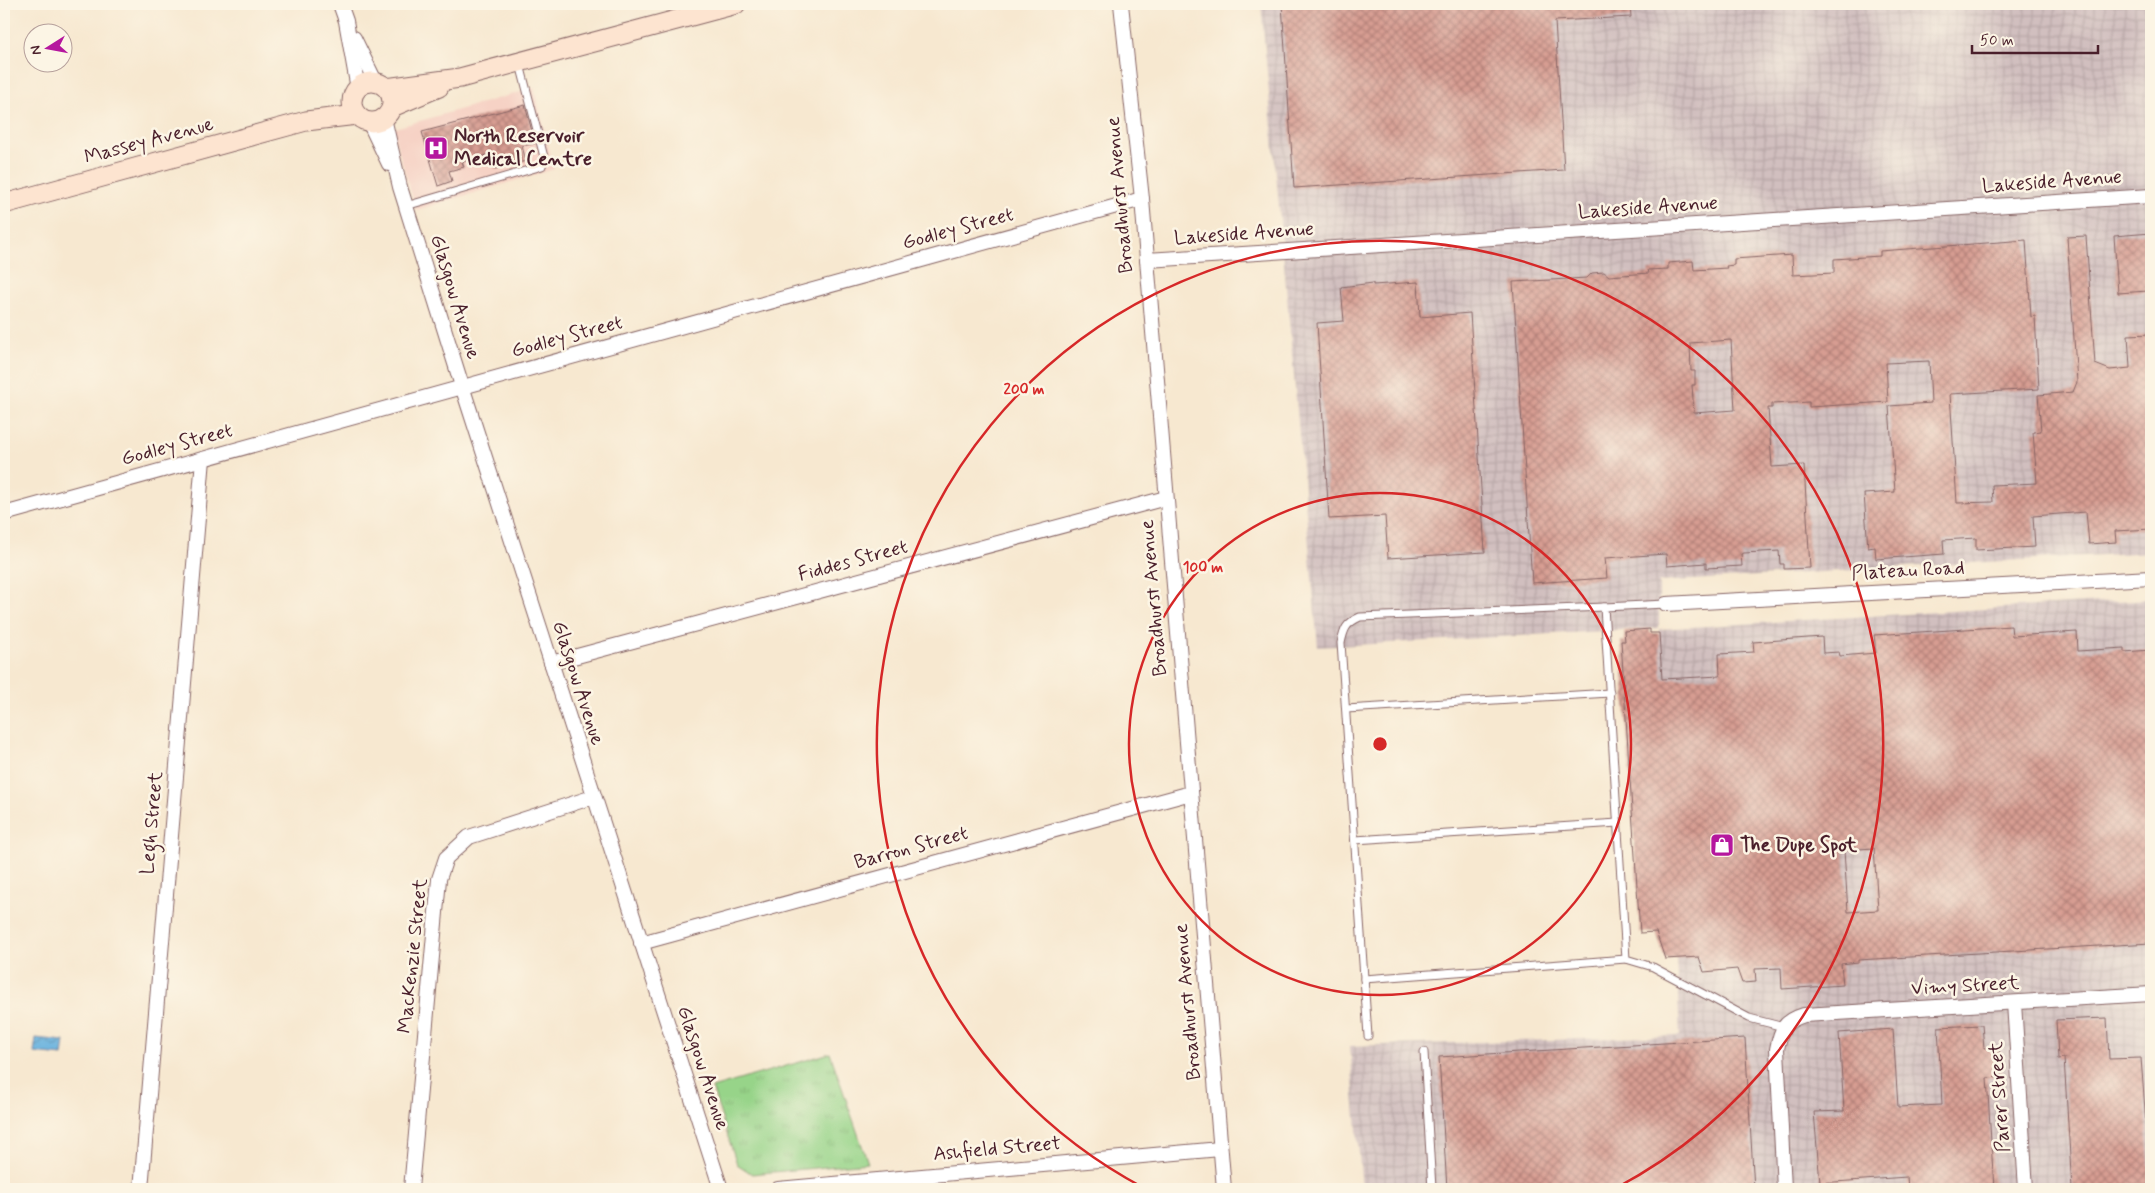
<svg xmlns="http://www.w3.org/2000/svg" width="2155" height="1193" viewBox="0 0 2155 1193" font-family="Mynerve,sans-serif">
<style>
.built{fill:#f6d2c5}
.industrial{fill:url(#industrial-grid)}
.grass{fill:url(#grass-tufts);stroke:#707a5a}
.water{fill:url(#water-waves);stroke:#586884}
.building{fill:url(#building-cross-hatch);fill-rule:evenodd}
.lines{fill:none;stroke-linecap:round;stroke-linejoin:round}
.lane-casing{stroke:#876565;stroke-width:9}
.street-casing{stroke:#876565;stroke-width:16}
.secondary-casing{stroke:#876565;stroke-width:21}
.lane{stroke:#fff;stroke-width:7}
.street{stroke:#fff;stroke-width:14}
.secondary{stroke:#fde4d0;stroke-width:19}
.ring{fill:none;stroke:#d62828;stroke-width:2.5}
.labels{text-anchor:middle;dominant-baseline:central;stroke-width:5;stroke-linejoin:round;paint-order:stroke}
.poi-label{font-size:20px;font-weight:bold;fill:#4a1f2b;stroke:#fcf5e5;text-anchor:start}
.street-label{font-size:20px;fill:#4a1f2b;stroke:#fcf5e5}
.centre{fill:#d62828;stroke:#fcf5e5;stroke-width:2.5}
.ring-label{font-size:15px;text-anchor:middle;font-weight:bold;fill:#d62828;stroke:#fcf5e5;stroke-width:5;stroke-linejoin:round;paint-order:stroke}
</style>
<defs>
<pattern id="industrial-grid" width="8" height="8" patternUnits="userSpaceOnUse" patternTransform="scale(1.25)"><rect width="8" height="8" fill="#d1bfbf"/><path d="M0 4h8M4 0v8" fill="none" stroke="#b5a4a4"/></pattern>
<pattern id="grass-tufts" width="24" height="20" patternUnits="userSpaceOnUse" patternTransform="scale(1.25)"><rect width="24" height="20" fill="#97d489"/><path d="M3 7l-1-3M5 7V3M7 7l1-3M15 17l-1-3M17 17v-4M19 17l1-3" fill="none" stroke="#84b676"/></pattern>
<pattern id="water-waves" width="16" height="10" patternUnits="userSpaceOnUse" patternTransform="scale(1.25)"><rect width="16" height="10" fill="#65b0de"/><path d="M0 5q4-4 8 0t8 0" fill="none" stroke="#558fb4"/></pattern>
<pattern id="building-cross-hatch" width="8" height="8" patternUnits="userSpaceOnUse" patternTransform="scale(1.25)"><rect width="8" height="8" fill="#d79d92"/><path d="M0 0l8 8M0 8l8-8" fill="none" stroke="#b07f77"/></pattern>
</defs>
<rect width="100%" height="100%" fill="#fcf5e5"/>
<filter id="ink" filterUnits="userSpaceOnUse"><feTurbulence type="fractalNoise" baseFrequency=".02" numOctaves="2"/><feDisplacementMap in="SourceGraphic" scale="10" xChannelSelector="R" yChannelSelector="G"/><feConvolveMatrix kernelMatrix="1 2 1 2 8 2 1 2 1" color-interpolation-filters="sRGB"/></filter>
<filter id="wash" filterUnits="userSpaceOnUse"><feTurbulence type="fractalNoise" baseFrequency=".0096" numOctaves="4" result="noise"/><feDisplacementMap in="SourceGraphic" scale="20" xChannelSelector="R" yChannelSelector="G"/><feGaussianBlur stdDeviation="1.12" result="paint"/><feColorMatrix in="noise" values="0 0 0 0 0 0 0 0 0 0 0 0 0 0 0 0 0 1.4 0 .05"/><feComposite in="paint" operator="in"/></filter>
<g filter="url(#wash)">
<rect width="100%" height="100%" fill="#f7e8d0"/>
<path class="built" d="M534,88L554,169L416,210L392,129Z"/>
<g class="industrial">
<path d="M1261,4H2151V552L1659,582V628L1318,647Z"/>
<path d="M2151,599V1189H1362L1350,1046L1680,1036L1659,629Z"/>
</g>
<path class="grass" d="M830,1053L868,1163L752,1174L737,1164L712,1088Z"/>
<path class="water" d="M36,1038L64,1041L62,1056L34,1053Z"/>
<g id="blocks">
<g class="building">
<path d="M1282,4H1630L1631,17L1555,21L1564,170L1294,188Z"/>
<path d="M525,105L535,143L522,146L526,161L495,169L491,154L477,158L462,162L464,167L449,171L452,181L438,186L422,132Z"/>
<path d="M2151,233V267H2146L2148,291L2118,293L2114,236Z"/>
<path d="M2086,236L2095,364L2110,370L2130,368L2128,335L2151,334V529L2115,531L2116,542L2089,544L2086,512L2033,516L2035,547L1976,550V538L1943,540L1944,554L1876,559L1875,547L1868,548L1864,494L1895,492L1889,406L1931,403L1929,361L1886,363L1888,402L1809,407V402L1772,404V408H1768L1772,467L1804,465L1810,568L1784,569V564H1780L1779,551L1744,553L1741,554L1742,566L1706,568V563L1667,566L1666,554L1605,558L1607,578L1532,583L1513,282L1587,278L1592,273L1604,272L1609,276L1649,273L1648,270L1668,269V263L1693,261L1694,270L1727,268L1726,266L1734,265V259L1792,255L1793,275L1834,273V259L1880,256V251L2026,240L2031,317L2035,316L2039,389L1950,394L1957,503L1993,502L1992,485L2037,483L2033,432L2041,431L2038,395L2073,392L2077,382L2067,237ZM1731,340L1735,410L1694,413L1692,385H1695V371H1691L1690,343Z"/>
<path d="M1418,282L1420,317L1470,313L1485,552L1388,558L1385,516L1329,519L1317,323L1344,321L1341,287L1373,283V285Z"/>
<path d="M2011,626L2012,636L2077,632L2078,651L2124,648V652L2151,650V943L1858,960V962L1841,964L1843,985L1782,989L1781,968L1755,969L1756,982L1742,983L1737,969L1704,972L1699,957L1665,959L1656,932L1640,933L1621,641H1625L1624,631L1650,629V633H1659L1662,679L1720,676L1719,654L1754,652L1753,642L1822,637L1823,653L1839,652L1840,656L1876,653L1874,635ZM1874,848L1878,910L1848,912L1844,850Z"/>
<path d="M2107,1018L2109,1059L2141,1058L2151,1189H2072L2064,1058L2058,1059L2056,1020Z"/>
<path d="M1982,1025L1984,1048L1999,1047L2001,1077L1987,1078L1994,1189H1908L1907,1177L1820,1183L1814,1112L1844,1111L1839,1033L1893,1029L1898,1107L1942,1105L1938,1027Z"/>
<path d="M1745,1038L1754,1189H1447L1439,1057Z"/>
</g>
</g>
</g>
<g filter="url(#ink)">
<use href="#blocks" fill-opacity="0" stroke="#876565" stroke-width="1"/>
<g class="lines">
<g class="lane-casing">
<g id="lane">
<path d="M406,206L542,166L544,157L520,64"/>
<path d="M1666,604L1604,607L1626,959L1653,967L1749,1018L1784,1027"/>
<path d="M1346,709L1610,693"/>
<path d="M1355,840L1618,823"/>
<path d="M1364,979L1626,959"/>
<path d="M1368,1036L1341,643C1344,629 1346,623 1360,617L1604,607"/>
<path d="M1424,1052L1432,1189"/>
</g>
</g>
<g class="street-casing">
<g id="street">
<path d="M340,4L346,21L358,89"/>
<path d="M1121,4L1142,199L1224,1189"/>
<path d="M354,38L376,83"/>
<path d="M384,118L400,187L462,386L721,1189"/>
<path d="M369,122L389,164"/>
<path d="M1147,260L2151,196"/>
<path d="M4,514L1142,199"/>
<path d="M1666,604L2151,578"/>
<path d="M551,663L1166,498"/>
<path d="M641,943L1191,793"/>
<path d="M2014,1003L2026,1189"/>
<path d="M141,1189L203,459"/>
<path d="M411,1189L439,879L446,858L469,837L593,797"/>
<path d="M778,1189L1220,1149"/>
<path d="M1784,1189L1777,1049C1781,1029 1784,1021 1804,1015L2151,994"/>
</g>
</g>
<g class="secondary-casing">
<g id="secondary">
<circle cx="372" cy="102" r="20"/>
<path d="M386,88L460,78L736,4"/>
<path d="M392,107L439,87"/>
<path d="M4,204L306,121L357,115"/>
</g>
</g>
<use href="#lane" class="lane"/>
<use href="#street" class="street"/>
<use href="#secondary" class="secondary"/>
</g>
</g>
<g class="ring">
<circle cx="1380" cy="744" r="251"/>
<path d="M1144 1188A503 503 0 1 1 1616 1188"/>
</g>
<defs>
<g id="hospital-square" transform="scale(1.25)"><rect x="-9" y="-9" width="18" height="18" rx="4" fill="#b5179e" stroke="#fcf5e5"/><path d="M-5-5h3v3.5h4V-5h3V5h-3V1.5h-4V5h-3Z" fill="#fff"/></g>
<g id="shop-square" transform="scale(1.25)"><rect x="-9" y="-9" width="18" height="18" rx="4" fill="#b5179e" stroke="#fcf5e5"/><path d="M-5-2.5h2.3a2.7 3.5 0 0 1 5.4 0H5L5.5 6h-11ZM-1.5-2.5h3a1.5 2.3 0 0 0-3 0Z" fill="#fff"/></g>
</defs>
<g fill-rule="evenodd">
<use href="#hospital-square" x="436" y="148"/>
<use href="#shop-square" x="1722" y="845"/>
</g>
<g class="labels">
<g class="poi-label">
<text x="454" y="136">North Reservoir<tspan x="454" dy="23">Medical Centre</tspan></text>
<text x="1740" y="845">The Dupe Spot</text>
</g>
<g class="street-label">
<text transform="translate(149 141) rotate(-15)">Massey Avenue</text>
<text transform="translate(2052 182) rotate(-4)">Lakeside Avenue</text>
<text transform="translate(1120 195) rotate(-95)">Broadhurst Avenue</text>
<text transform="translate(1648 208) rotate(-4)">Lakeside Avenue</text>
<text transform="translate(958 229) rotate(-15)">Godley Street</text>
<text transform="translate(1244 234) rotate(-4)">Lakeside Avenue</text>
<text transform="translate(455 297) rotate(73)">Glasgow Avenue</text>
<text transform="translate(567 337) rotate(-15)">Godley Street</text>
<text transform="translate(177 445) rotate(-15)">Godley Street</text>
<text transform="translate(853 561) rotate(-15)">Fiddes Street</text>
<text transform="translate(1908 571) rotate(-3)">Plateau Road</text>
<text transform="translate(1154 598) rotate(-95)">Broadhurst Avenue</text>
<text transform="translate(578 683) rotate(72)">Glasgow Avenue</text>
<text transform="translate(152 823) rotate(-85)">Legh Street</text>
<text transform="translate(911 848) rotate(-15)">Barron Street</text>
<text transform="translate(413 956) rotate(-84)">MacKenzie Street</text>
<text transform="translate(1965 986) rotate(-3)">Vimy Street</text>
<text transform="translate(1188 1002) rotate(-95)">Broadhurst Avenue</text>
<text transform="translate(703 1068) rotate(72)">Glasgow Avenue</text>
<text transform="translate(2000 1097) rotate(-94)">Parer Street</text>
<text transform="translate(997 1149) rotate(-5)">Ashfield Street</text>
</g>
</g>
<circle cx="1380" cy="744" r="8" class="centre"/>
<g class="ring-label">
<text x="1024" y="394">200 m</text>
<text x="1203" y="572">100 m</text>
</g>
<rect width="2155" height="1193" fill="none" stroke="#fcf5e5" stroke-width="20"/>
<g transform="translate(48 48) rotate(259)"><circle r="24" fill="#fcf5e5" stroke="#b59f9b"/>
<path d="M0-4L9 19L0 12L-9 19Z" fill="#b5179e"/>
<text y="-8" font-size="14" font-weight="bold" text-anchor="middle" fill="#4a1f2b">N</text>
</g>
<path d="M1972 45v8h126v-8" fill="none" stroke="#4a1f2b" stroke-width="2.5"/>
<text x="1980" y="45" font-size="15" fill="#4a1f2b" stroke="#fcf5e5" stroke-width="4" paint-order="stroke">50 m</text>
</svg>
